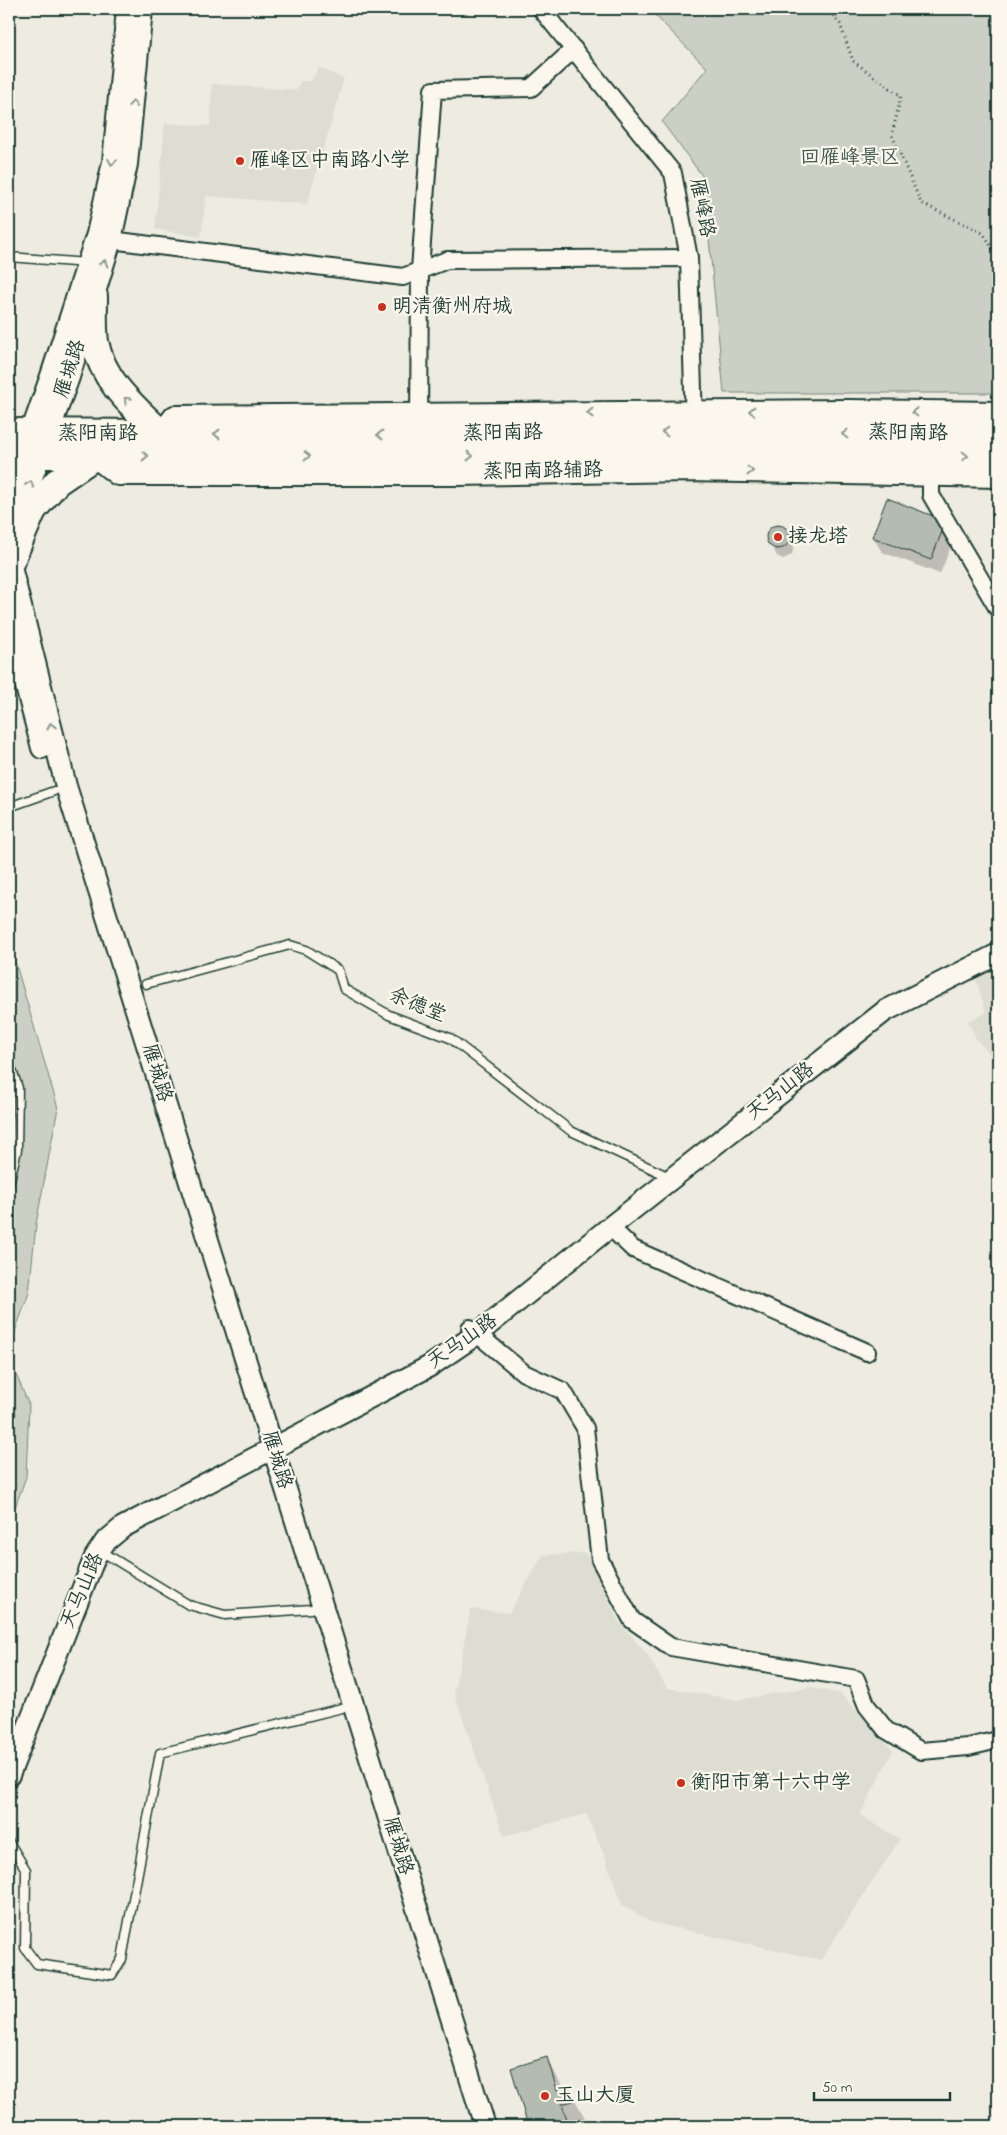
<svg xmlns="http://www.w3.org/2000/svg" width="1007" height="2135" viewBox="0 0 1007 2135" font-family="'Indie Flower','LXGW WenKai TC',sans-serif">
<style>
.built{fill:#ddddd2}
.green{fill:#cbcfc4;stroke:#75867c}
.shadow{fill:#0003}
.building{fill:#b4bbb0;stroke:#1f3d34}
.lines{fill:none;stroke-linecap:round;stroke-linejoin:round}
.service-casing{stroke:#1f3d34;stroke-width:11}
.minor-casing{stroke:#1f3d34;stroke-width:20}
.tertiary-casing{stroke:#1f3d34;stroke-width:24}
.secondary-casing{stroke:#1f3d34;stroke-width:26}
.primary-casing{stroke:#1f3d34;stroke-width:30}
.path{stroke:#1f3d34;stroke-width:3;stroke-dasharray:1 4;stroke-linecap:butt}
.service{stroke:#fbf7ec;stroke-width:8}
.minor{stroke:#fbf7ec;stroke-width:16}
.tertiary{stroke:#fbf7ec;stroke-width:20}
.secondary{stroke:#fbf7ec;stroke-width:22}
.primary{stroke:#fbf7ec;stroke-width:26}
.oneway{stroke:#8d9a90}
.poi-dot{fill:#c8321e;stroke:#fbf7ec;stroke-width:2}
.labels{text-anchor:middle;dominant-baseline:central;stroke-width:4.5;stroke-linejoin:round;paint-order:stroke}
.park-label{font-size:20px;fill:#415a51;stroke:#fbf7ec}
.poi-label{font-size:20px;fill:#1f3d34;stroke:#fbf7ec;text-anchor:start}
.street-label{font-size:20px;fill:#1f3d34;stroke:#fbf7ec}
</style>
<rect width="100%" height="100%" fill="#eeece1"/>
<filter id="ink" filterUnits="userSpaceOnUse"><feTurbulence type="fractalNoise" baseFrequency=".02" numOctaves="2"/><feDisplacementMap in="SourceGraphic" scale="10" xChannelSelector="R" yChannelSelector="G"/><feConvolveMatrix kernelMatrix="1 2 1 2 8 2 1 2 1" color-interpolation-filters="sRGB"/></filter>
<g filter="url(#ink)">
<g class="built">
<path d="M319,67L344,79L307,204L206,196L201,237L155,229L165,123L210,126L212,84L297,90L300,81H311Z"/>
<path d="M998,966V1063L976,1039L968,1021L986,1013L976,979Z"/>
<path d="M586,1553L619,1622L646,1653L667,1688L738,1700L810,1687L841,1694L893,1751L860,1815L900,1839L821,1960L650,1922L622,1905L604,1855L586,1814L504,1836L454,1693L471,1609L509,1613L543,1555Z"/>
</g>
<g class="green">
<path d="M649,9H998V393H724L703,177L662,122L707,68Z"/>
<path d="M9,941L58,1108L36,1224L29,1293L9,1348Z"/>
<path d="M9,1358L29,1405L26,1477L9,1524Z"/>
</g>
<g class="shadow">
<path d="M945,522L954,538L940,574L882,552L873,537Z"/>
<path d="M777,527L784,529L794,545L792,555L783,559L777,556L767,536L771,530Z"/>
<path d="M547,2058L564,2090L569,2089L585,2118L588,2126H530L513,2068Z"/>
</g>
<g class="building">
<path d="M887,498L946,521L931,560L872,537Z"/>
<circle cx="778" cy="537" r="12"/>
<path d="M547,2057L557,2090L569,2087L573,2101L562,2104L569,2126H528L511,2068Z"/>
</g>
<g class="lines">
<g class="service-casing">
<g id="service">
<path d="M9,257L87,263"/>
<path d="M9,807L54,791"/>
<path d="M146,984L290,945L306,950L338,970L344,989L389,1015L450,1038L571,1131L663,1174"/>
<path d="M9,1061L18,1088L17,1150L9,1184"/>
<path d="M101,1551L189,1605L225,1615L311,1609"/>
<path d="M9,1842L26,1870L25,1948L37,1964L112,1975L122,1959L160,1753L342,1708"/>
</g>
</g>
<g class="minor-casing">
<g id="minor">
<path d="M541,9L673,173L689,258L694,424"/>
<path d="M111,240L403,277L447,260L689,258"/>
<path d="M419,425L420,270L433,90L531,88L574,49"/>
<path d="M931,465V495L998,609"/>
<path d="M610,1227L633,1249L867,1352"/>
<path d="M470,1328L524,1373L563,1391L585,1428L600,1560L632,1620L671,1647L856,1679L867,1706L886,1730L921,1751L968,1747L998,1740"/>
</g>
</g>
<g class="tertiary-casing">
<g id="tertiary">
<path d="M142,9L127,164L111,240L69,377L17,518L10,563L66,786L485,2126"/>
<path d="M9,495L52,373L97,234L113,162L127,9"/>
<path d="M9,622L42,748"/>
<path d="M9,1775L95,1557L105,1542L123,1527L430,1366L477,1334L610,1227L885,1011L998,954"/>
</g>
</g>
<g class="secondary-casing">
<g id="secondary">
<path d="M162,434L175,417L849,411L998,413"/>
<path d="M95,456L118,474H459L687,470L998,476"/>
</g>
</g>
<g class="primary-casing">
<g id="primary">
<path d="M94,296C94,311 93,328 95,342C103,382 134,407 162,434"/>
<path d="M9,432L419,435L694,432L998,435"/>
<path d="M9,455L998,456"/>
<path d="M10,563L33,510L57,482L95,456"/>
</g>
</g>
<path class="path" d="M826,9L840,24L853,61L901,96L892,135L921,203L983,233L998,257"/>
<use href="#service" class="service"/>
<use href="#minor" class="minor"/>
<use href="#tertiary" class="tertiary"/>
<use href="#secondary" class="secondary"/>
<use href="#primary" class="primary"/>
</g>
<defs><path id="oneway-chevron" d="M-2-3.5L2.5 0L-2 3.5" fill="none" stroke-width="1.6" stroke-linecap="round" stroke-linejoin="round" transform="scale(1.25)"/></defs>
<g class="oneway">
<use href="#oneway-chevron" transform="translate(133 104) rotate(-84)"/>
<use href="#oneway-chevron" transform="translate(112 162) rotate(99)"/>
<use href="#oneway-chevron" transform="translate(104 263) rotate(-73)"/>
<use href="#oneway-chevron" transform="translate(127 400) rotate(-135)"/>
<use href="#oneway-chevron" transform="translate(752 411) rotate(180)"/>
<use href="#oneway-chevron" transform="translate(915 412) rotate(-179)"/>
<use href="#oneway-chevron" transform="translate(590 413) rotate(180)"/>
<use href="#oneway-chevron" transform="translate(665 432) rotate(179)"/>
<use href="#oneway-chevron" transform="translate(217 434) rotate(-180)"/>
<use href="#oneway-chevron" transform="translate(845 434) rotate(-179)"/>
<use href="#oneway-chevron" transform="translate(380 435) rotate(-180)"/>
<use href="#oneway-chevron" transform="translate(145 456)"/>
<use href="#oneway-chevron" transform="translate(307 456)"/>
<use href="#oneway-chevron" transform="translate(470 456)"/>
<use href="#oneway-chevron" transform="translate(965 456) rotate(1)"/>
<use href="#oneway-chevron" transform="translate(750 471) rotate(1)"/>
<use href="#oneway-chevron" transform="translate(30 484) rotate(-70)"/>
<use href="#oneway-chevron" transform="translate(51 726) rotate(-104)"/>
</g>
</g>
<g class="poi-dot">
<circle cx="240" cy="161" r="5"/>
<circle cx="382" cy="307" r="5"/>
<circle cx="778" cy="537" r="5"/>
<circle cx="681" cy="1783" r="5"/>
<circle cx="545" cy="2096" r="5"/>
</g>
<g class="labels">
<g class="park-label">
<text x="850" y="158">回雁峰景区</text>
</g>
<g class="poi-label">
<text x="250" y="161">雁峰区中南路小学</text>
<text x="392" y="307">明清衡州府城</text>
<text x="788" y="537">接龙塔</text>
<text x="691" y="1783">衡阳市第十六中学</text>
<text x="555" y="2096">玉山大厦</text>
</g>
<g class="street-label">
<text transform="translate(701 208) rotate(79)">雁峰路</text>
<text transform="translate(71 369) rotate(-72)">雁城路</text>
<text x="98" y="434">蒸阳南路</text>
<text transform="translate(503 434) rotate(-1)">蒸阳南路</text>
<text transform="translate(908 434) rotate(1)">蒸阳南路</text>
<text transform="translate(543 472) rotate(-1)">蒸阳南路辅路</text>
<text transform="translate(417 1006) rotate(23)">余德堂</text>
<text transform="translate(156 1073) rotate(73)">雁城路</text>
<text transform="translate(781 1092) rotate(-38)">天马山路</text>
<text transform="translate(463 1342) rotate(-35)">天马山路</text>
<text transform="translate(276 1460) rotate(73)">雁城路</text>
<text transform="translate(83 1591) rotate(-67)">天马山路</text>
<text transform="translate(397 1846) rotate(73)">雁城路</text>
</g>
</g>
<rect width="1007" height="2135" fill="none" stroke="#fbf7ec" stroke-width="30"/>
<rect x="15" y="15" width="977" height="2105" fill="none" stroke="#1f3d34" stroke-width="2" filter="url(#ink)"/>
<path d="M814 2092v8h136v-8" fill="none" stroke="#1f3d34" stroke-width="2.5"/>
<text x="822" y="2092" font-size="15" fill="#1f3d34" stroke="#fbf7ec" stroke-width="4" paint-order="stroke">50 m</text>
</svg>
